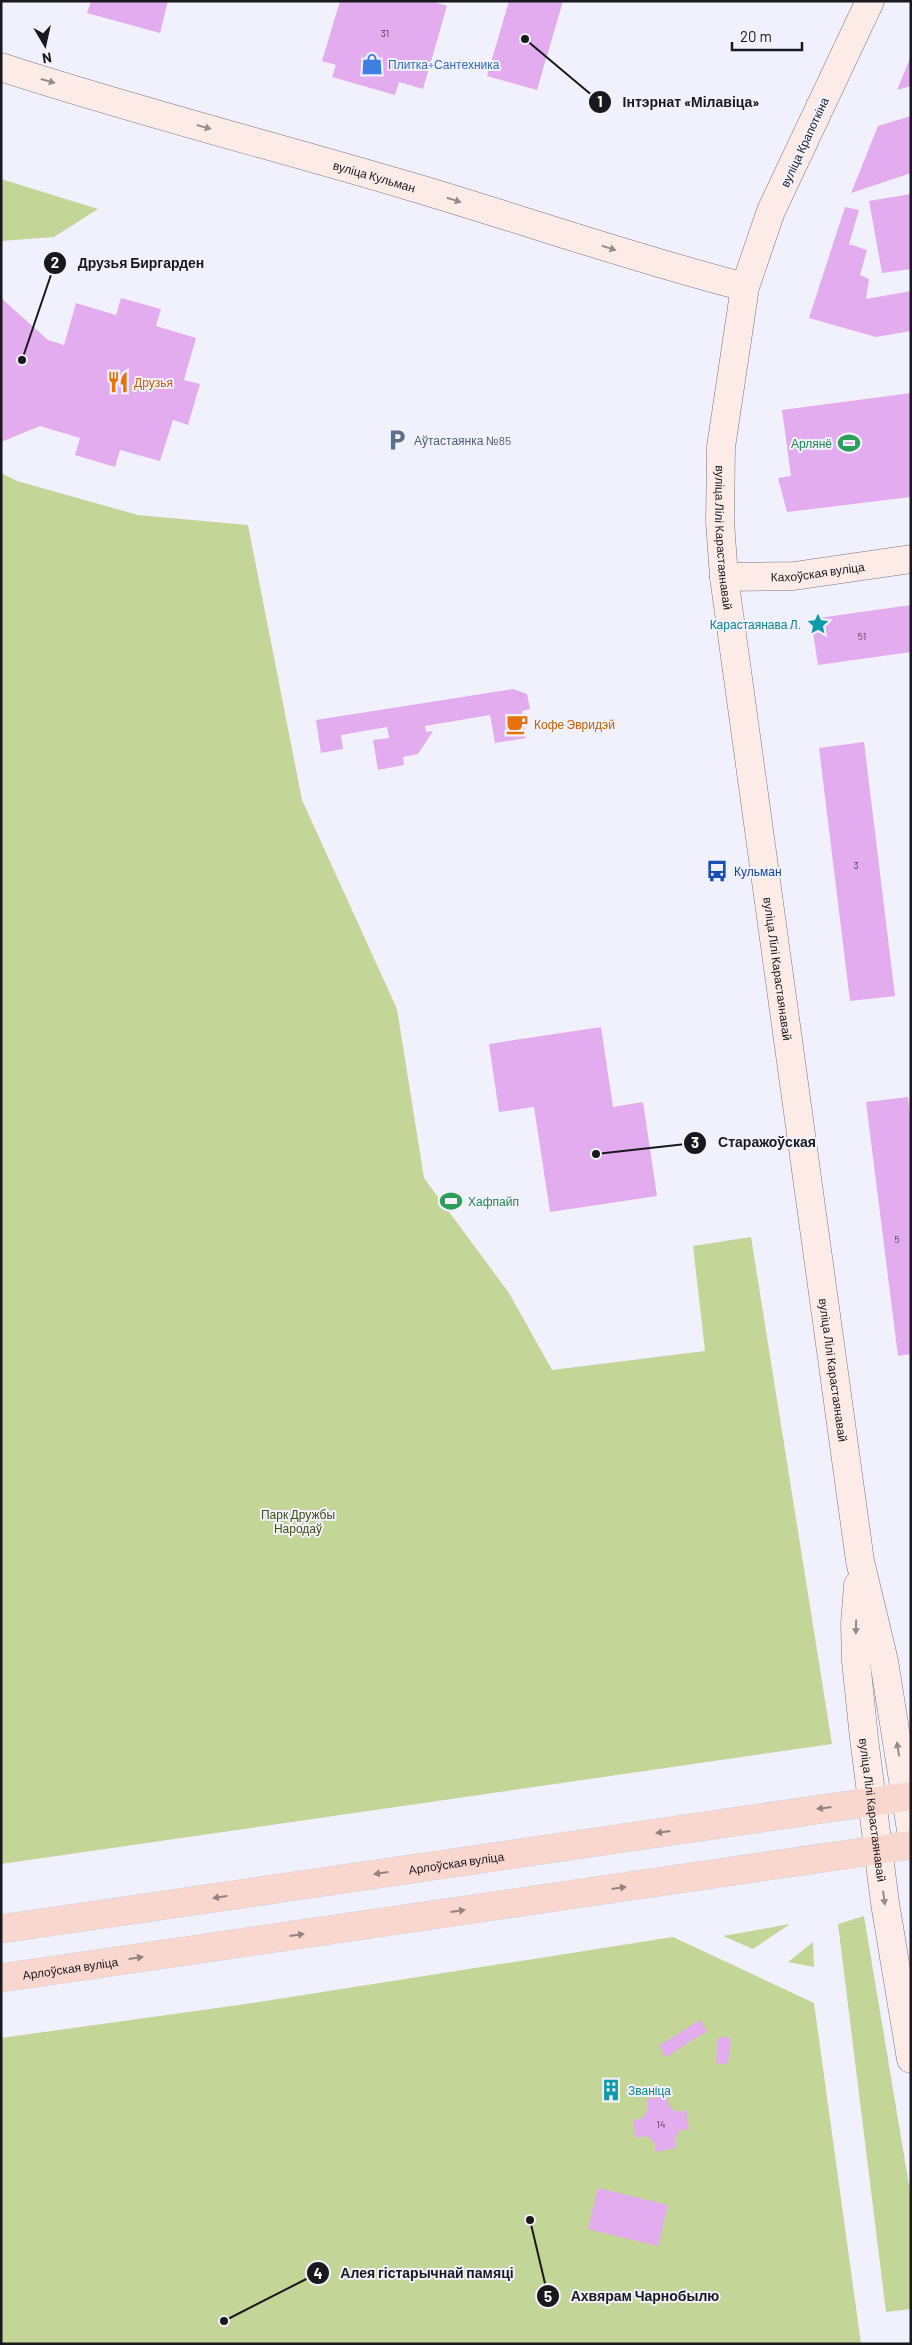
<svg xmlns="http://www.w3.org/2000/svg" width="912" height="2345" viewBox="0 0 912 2345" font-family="Barlow,sans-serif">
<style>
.green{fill:#c3d597}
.building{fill:#e2acef}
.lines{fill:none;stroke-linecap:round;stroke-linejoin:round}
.secondary-casing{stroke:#787782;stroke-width:29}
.primary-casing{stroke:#d1d1d2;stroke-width:29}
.secondary{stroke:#fcebe7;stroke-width:28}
.primary{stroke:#f9d7cf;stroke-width:28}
.oneway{fill:#968c8c}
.oneway2{fill:#94827f}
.labels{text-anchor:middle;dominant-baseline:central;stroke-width:4;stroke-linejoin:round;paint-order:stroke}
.number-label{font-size:10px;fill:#4b3e52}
.shop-label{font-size:12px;fill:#366cbe;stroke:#f1f1fd;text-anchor:start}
.street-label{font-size:12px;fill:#19191d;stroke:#f1f1fd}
.food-label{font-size:12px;fill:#c56008;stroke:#f1f1fd;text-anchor:start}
.service-label{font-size:12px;fill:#4e5e75;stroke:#f1f1fd;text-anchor:start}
.leisure-label{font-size:12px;fill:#27864d;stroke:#f1f1fd;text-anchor:end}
.culture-label{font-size:12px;fill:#0d838f;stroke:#f1f1fd;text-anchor:end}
.transit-label{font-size:12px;fill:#164399;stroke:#f1f1fd;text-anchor:start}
.park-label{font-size:12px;fill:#424f14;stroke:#f1f1fd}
.leader{fill:none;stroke:#19191d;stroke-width:2}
.callout-dot{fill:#19191d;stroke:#f1f1fd;stroke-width:2}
.mark-label{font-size:15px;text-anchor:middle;font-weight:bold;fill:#fff}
.callout-label{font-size:14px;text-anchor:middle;font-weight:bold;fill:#19191d;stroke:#f1f1fd;stroke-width:4;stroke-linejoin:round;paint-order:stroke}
</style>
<rect width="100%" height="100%" fill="#f1f1fd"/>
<g class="green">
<path d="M1,179L98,209L54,237L1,241Z"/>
<path d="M1,473L17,481L138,515L248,525L302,800L397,1009L424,1178L509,1293L552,1370L705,1351L693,1246L751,1237L832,1744L1,1864Z"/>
<path d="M864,1916L911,2197V2309L886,2312L838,1924Z"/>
<path d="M790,1924L753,1949L723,1936Z"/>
<path d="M673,1937L814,2003L861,2344H1V2038L246,2004Z"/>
<path d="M813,1942L814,1967L788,1962Z"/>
</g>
<g class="building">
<path d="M91,1H168L160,33L87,13Z"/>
<path d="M340,1H431L447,6L423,89L399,82L395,95L332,77L336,65L322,61Z"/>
<path d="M509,1H563L537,90L487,76Z"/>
<path d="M911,56V86L897,90Z"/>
<path d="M911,116V173L851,193L878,126Z"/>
<path d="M911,194V269L882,273L869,201Z"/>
<path d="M845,207L859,210L849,244L867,250L860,275L869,279L866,299L911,291V331L876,337L809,318Z"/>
<path d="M1,298L48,340L64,345L76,303L116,315L121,298L161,309L156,326L196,338L184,380L200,384L188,425L173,420L160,461L120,450L115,467L75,455L80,438L40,426L1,442Z"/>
<path d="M911,393V497L787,512L778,478L791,476L782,410Z"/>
<path d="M911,605V652L818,665L811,619Z"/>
<path d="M513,689L527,694L530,709L522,711L526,738L495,743L490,715L425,726L426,732L433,731L418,754L403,757L404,765L378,770L373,740L389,738L387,727L341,735L343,749L321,753L316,720Z"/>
<path d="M864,742L895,996L850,1001L819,748Z"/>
<path d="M601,1027L613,1107L643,1102L657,1196L550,1212L534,1107L499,1112L489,1044Z"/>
<path d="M908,1097L911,1123V1354L898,1356L866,1102Z"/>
<path d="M700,2020L707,2031L666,2057L659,2046Z"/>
<path d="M718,2037L731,2038L728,2064L716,2063Z"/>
<path d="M615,2082L617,2095L606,2097L605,2084Z"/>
<path d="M667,2096L669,2106L677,2112L686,2110L689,2129L680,2130L675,2139L676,2148L656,2152L654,2142L647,2136L636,2138L633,2120L643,2118L648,2109L647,2099Z"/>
<path d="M598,2188L668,2205L658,2246L588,2229Z"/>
</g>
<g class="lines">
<g class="secondary-casing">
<g id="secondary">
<path id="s1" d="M870,1L771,211L745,287L721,447L720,522L724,577L860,1561L884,1661L911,1830"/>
<path id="s2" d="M1,67C136,111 274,146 409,186C521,219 632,258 745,287"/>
<path id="s3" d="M724,577L794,576L911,559"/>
<path id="s4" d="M858,1585L855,1624L856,1661L864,1738L885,1903L911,2059"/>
</g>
</g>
<g class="primary-casing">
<g id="primary">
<path id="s5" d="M1,1929L911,1796"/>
<path id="s6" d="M1,1978L911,1845"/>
</g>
</g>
<use href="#secondary" class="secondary"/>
<use href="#primary" class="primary"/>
</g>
<defs><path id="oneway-solid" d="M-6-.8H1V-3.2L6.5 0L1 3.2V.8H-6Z" transform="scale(1.25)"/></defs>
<g class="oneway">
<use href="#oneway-solid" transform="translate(48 81) rotate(16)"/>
<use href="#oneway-solid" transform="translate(204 127) rotate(16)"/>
<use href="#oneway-solid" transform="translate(454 200) rotate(17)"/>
<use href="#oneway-solid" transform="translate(609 248) rotate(18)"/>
<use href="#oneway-solid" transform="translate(856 1627) rotate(91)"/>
<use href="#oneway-solid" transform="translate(898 1749) rotate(-99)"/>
<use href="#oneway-solid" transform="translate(884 1898) rotate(83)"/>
</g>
<g class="oneway2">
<use href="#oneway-solid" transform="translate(824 1808) rotate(173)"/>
<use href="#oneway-solid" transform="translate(663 1832) rotate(172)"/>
<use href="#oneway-solid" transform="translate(381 1873) rotate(172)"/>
<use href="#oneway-solid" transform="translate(619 1888) rotate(-8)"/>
<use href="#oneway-solid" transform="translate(220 1897) rotate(172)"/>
<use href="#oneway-solid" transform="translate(458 1911) rotate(-8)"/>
<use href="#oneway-solid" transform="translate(297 1935) rotate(-8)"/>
<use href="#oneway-solid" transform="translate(136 1958) rotate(-8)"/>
</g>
<defs>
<g id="shop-bare" transform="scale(1.725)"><path d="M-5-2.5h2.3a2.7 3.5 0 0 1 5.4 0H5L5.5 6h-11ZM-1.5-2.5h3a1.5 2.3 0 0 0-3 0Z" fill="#3f7fe0" stroke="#f1f1fd" stroke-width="2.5" paint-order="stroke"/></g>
<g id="restaurant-bare" transform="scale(1.725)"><path d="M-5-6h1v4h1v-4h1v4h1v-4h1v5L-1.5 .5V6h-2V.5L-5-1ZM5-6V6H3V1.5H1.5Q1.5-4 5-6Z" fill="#e8710a" stroke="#f1f1fd" stroke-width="2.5" paint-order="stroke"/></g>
<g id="parking-bare" transform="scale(1.725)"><path d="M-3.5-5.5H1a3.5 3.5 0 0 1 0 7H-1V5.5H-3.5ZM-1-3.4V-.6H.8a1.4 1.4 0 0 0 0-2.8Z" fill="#5c6f8a" stroke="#f1f1fd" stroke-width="2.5" paint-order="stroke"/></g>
<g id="stadium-bare" transform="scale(1.725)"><path d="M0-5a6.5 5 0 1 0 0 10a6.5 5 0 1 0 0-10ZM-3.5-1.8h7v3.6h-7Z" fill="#2e9e5b" stroke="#f1f1fd" stroke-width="2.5" paint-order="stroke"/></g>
<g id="sight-bare" transform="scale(1.725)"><path d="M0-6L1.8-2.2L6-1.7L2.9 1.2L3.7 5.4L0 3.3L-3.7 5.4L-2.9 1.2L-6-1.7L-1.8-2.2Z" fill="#0f9aa8" stroke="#f1f1fd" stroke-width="2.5" paint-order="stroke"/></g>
<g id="cafe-bare" transform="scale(1.725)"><path d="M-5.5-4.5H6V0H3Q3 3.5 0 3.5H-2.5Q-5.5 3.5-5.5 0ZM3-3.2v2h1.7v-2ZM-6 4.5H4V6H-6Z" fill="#e8710a" stroke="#f1f1fd" stroke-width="2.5" paint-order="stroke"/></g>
<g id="bus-bare" transform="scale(1.725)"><path d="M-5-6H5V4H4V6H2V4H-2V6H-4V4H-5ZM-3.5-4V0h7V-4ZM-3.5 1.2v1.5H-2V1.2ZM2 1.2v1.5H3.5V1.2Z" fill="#1a4fb4" stroke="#f1f1fd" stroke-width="2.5" paint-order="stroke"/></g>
<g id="building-bare" transform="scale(1.725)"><path d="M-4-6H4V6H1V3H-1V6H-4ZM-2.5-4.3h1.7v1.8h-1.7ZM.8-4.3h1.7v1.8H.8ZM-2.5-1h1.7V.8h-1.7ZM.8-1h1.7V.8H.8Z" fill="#0f9aa8" stroke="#f1f1fd" stroke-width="2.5" paint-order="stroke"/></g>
</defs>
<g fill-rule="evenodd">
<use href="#shop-bare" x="372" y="64"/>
<use href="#restaurant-bare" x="118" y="382"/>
<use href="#parking-bare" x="397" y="440"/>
<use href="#stadium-bare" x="849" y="443"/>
<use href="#sight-bare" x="818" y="624"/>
<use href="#cafe-bare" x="517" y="724"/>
<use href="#bus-bare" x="717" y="871"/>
<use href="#stadium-bare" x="451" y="1201"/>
<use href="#building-bare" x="611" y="2090"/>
</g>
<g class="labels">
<g class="number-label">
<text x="385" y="33">31</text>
<text x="862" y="636">51</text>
<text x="856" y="865">3</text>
<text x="897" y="1239">5</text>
<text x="661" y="2124">14</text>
</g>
<g class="shop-label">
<text x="388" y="64">Плитка+Сантехника</text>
</g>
<g class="street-label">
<text transform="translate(804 142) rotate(-65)">вуліца Крапоткіна</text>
<text stroke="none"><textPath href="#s2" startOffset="389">вуліца Кульман</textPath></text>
<text stroke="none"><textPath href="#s1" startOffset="565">вуліца Лілі Карастаянавай</textPath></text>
<text stroke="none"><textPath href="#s3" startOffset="94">Кахоўская вуліца</textPath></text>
<text stroke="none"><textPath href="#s1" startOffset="1000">вуліца Лілі Карастаянавай</textPath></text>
<text stroke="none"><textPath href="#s1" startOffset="1405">вуліца Лілі Карастаянавай</textPath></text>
<text stroke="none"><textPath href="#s4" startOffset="226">вуліца Лілі Карастаянавай</textPath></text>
<text stroke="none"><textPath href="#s5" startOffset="460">Арлоўская вуліца</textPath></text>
<text stroke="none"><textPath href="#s6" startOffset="70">Арлоўская вуліца</textPath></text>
</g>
<g class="food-label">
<text x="134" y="382">Друзья</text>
<text x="534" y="724">Кофе Эвридэй</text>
</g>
<g class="service-label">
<text x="414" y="440">Аўтастаянка №85</text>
</g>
<g class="leisure-label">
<text x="832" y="443">Арлянё</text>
<text x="468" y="1201" text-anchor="start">Хафпайп</text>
</g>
<g class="culture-label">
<text x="801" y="624">Карастаянава Л.</text>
<text x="628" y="2090" text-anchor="start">Званіца</text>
</g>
<g class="transit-label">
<text x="734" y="871">Кульман</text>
</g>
<g class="park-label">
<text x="298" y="1514">Парк Дружбы<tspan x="298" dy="14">Народаў</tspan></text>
</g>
</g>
<path class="leader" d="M525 39L600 102M22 360L55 263M596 1154L695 1143M224 2321L318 2273M530 2220L548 2296"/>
<g class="callout-dot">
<circle cx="525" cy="39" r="5"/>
<circle cx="22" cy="360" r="5"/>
<circle cx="596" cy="1154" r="5"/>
<circle cx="224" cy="2321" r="5"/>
<circle cx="530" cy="2220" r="5"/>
<circle cx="600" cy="102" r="12"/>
<circle cx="55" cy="263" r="12"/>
<circle cx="695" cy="1143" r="12"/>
<circle cx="318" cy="2273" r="12"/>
<circle cx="548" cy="2296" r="12"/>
</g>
<g class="mark-label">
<text x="600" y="107">1</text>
<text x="55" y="268">2</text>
<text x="695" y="1148">3</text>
<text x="318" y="2279">4</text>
<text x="548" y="2302">5</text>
</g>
<g class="callout-label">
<text x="691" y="107">Інтэрнат «Мілавіца»</text>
<text x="141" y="268">Друзья Биргарден</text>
<text x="767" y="1147">Старажоўская</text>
<text x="427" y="2278">Алея гістарычнай памяці</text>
<text x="645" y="2301">Ахвярам Чарнобылю</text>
</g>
<rect width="912" height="2345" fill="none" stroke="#19191d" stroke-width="5"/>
<g transform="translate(45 45) rotate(171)" stroke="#f1f1fd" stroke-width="4" paint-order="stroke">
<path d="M0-4L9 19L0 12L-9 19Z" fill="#19191d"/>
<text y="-8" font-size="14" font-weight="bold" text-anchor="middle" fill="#19191d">N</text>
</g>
<path d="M732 42v8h70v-8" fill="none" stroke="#19191d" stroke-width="2.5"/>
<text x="740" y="42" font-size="15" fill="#19191d" stroke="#f1f1fd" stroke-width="4" paint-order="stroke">20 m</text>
</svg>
